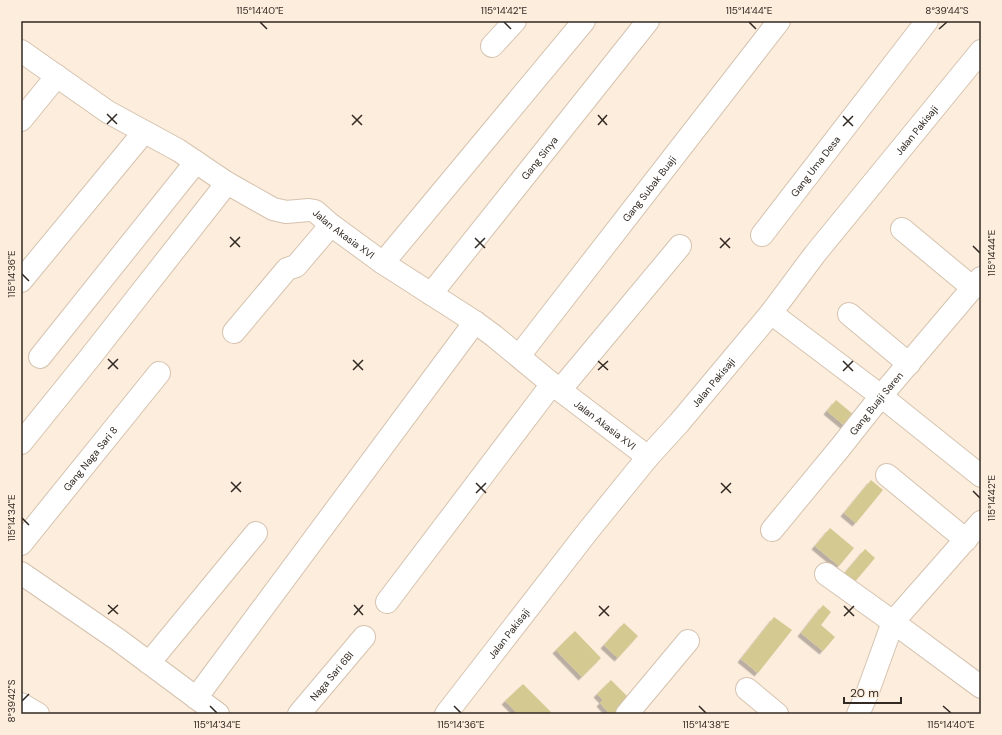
<svg xmlns="http://www.w3.org/2000/svg" width="1002" height="735" viewBox="0 0 1002 735" font-family="'DM Sans',sans-serif">
<style>
.building{fill:#d4ca91;filter:url(#shadow)}
.lines{fill:none;stroke-linecap:round;stroke-linejoin:round}
.minor-casing{stroke:#d5c3af;stroke-width:24}
.minor{stroke:#fff;stroke-width:22}
.ticks{fill:none;stroke:#312922;stroke-width:1.5}
.labels{text-anchor:middle;dominant-baseline:central;stroke-width:3.5;stroke-linejoin:round;paint-order:stroke}
.street-label{font-size:10px;fill:#312922;stroke:#fdeddd}
.neatline{fill:none;stroke:#312922;stroke-width:1.5}
.ticks-label{font-size:10px;text-anchor:middle;fill:#312922}
</style>
<defs>
<filter id="shadow"><feDropShadow dx="-3.5" dy="3.5" stdDeviation="0" flood-color="#0004"/></filter>
</defs>
<rect width="100%" height="100%" fill="#fdeddd"/>
<g class="building">
<path d="M836,400L854,415L845,426L827,411Z"/>
<path d="M871,480L883,490L856,523L844,513Z"/>
<path d="M830,528L854,548L839,566L815,546Z"/>
<path d="M865,549L875,558L853,584L843,575Z"/>
<path d="M823,605L831,612L821,625L835,637L823,651L801,633Z"/>
<path d="M774,617L792,630L758,673L741,659Z"/>
<path d="M624,623L638,636L618,658L604,645Z"/>
<path d="M575,631L601,658L582,677L556,650Z"/>
<path d="M611,680L635,704L617,714L615,712L614,714H610L600,703L603,700L597,694Z"/>
<path d="M523,684L551,712L550,714H518L505,701Z"/>
</g>
<g class="lines">
<g class="minor-casing">
<g id="minor">
<path d="M492,46L515,21"/>
<path id="s1" d="M21,51L108,112L178,150L227,183L266,205L273,209L286,212L309,210L315,211L331,225L383,263L475,322L494,336L552,384L648,457"/>
<path d="M21,120L57,76"/>
<path d="M902,229L973,288"/>
<path id="s2" d="M762,235L927,21"/>
<path d="M383,263L584,21"/>
<path d="M21,281L144,132"/>
<path id="s3" d="M431,294L648,21"/>
<path d="M771,313L881,396L981,476"/>
<path d="M849,314L909,364"/>
<path d="M234,332L287,269L296,266L331,225"/>
<path id="s4" d="M519,356L779,21"/>
<path d="M40,357L196,162"/>
<path d="M560,390L680,246"/>
<path d="M21,443L88,360L227,183"/>
<path d="M887,475L966,540"/>
<path id="s5" d="M772,530L839,449L881,396L981,278"/>
<path id="s6" d="M21,544L159,373"/>
<path d="M21,573L117,639L218,714"/>
<path d="M826,574L893,622L981,687"/>
<path d="M387,602L552,384"/>
<path d="M149,663L256,533"/>
<path d="M747,689L777,714"/>
<path d="M196,698L475,322"/>
<path d="M21,704L38,714"/>
<path id="s7" d="M299,714L364,637"/>
<path id="s8" d="M446,714L588,531L648,457L679,423L771,313L815,254L981,51"/>
<path d="M627,714L688,641"/>
<path d="M858,714L867,694L893,622L981,522"/>
</g>
</g>
<use href="#minor" class="minor"/>
</g>
<path class="ticks" d="M260,22L267,29M504,22L511,29M749,22L756,29M939,29L947,22M107,114L117,124M352,115L362,125M598,115L607,125M843,116L853,126M107,124L117,114M352,125L362,115M598,125L607,115M843,126L853,116M230,237L240,247M475,238L485,248M720,238L730,248M973,246L980,253M230,247L240,237M475,248L485,238M720,248L730,238M22,274L29,281M108,359L118,369M353,360L363,370M598,361L608,370M843,361L853,371M108,369L118,359M353,370L363,360M598,370L608,361M843,371L853,361M231,482L241,492M476,483L486,493M721,483L731,493M973,491L980,498M231,492L241,482M476,493L486,483M721,493L731,483M22,518L29,525M108,605L118,614M354,605L363,615M599,606L609,616M844,606L854,616M108,614L118,605M354,615L363,605M599,616L609,606M844,616L854,606M22,701L29,694M210,706L217,713M454,706L461,713M699,706L706,713M943,706L951,713"/>
<g class="labels">
<g class="street-label">
<text stroke="none"><textPath href="#s8" startOffset="750">Jalan Pakisaji</textPath></text>
<text stroke="none"><textPath href="#s3" startOffset="174">Gang Sinya</textPath></text>
<text stroke="none"><textPath href="#s2" startOffset="87">Gang Uma Desa</textPath></text>
<text stroke="none"><textPath href="#s4" startOffset="212">Gang Subak Buaji</textPath></text>
<text stroke="none"><textPath href="#s1" startOffset="377">Jalan Akasia XVI</textPath></text>
<text stroke="none"><textPath href="#s8" startOffset="426">Jalan Pakisaji</textPath></text>
<text stroke="none"><textPath href="#s5" startOffset="164">Gang Buaji Saren</textPath></text>
<text stroke="none"><textPath href="#s1" startOffset="701">Jalan Akasia XVI</textPath></text>
<text stroke="none"><textPath href="#s6" startOffset="110">Gang Naga Sari 8</textPath></text>
<text stroke="none"><textPath href="#s8" startOffset="102">Jalan Pakisaji</textPath></text>
<text stroke="none"><textPath href="#s7" startOffset="50">Naga Sari 6BI</textPath></text>
</g>
</g>
<rect width="1002" height="735" fill="none" stroke="#fdeddd" stroke-width="44"/>
<path d="M844 697v6h57v-6" fill="none" stroke="#312922" stroke-width="2"/>
<text x="850" y="697" font-size="12" fill="#312922" stroke="#fdeddd" stroke-width="3" paint-order="stroke">20 m</text>
<rect x="22" y="22" width="958" height="691" class="neatline"/>
<g class="ticks-label">
<text x="260" y="14">115°14'40"E</text>
<text x="504" y="14">115°14'42"E</text>
<text x="749" y="14">115°14'44"E</text>
<text x="947" y="14">8°39'44"S</text>
<text transform="translate(991 253) rotate(-90)" y="4">115°14'44"E</text>
<text transform="translate(11 274) rotate(-90)" y="4">115°14'36"E</text>
<text transform="translate(991 498) rotate(-90)" y="4">115°14'42"E</text>
<text transform="translate(11 518) rotate(-90)" y="4">115°14'34"E</text>
<text transform="translate(11 701) rotate(-90)" y="4">8°39'42"S</text>
<text x="217" y="728">115°14'34"E</text>
<text x="461" y="728">115°14'36"E</text>
<text x="706" y="728">115°14'38"E</text>
<text x="951" y="728">115°14'40"E</text>
</g>
</svg>
